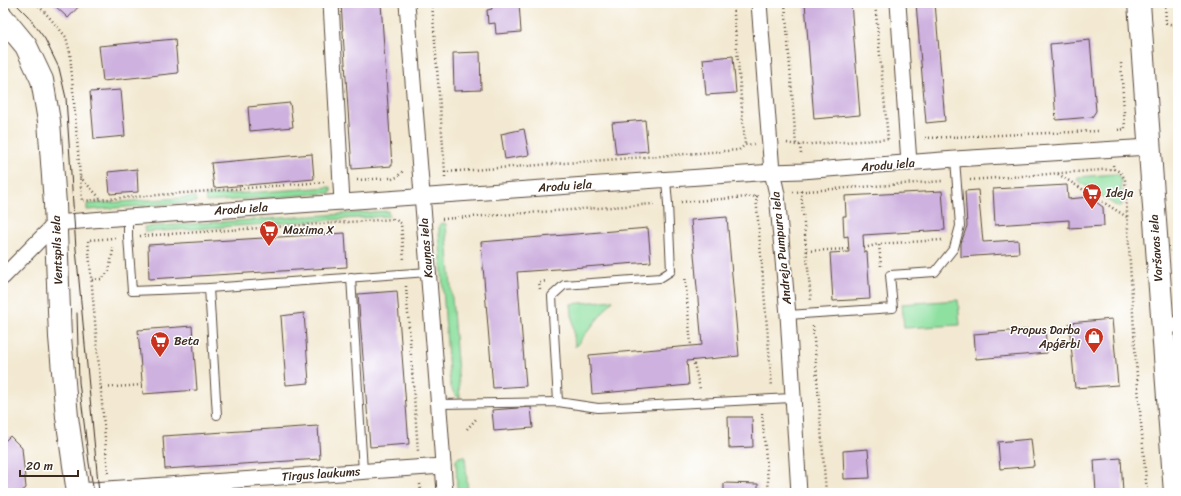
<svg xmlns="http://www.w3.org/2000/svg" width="1181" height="496" viewBox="0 0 1181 496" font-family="Sriracha,sans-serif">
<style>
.green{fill:#8ee0a0;stroke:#64855f}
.building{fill:#ceb1df}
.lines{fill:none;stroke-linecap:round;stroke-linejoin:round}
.lane-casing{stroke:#574739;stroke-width:10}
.street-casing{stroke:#574739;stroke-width:17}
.secondary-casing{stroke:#574739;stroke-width:24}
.path{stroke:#574739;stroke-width:2.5;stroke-dasharray:1 3;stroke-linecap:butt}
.lane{stroke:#fff;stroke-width:8}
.street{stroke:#fff;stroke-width:15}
.secondary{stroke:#fff;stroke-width:22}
.tram{stroke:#3b2a1e;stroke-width:1}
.labels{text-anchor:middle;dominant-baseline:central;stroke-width:3;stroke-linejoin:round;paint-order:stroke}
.street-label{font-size:12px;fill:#3b2a1e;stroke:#fff}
.poi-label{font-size:12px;fill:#3b2a1e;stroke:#fff;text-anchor:start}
</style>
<rect width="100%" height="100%" fill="#fff"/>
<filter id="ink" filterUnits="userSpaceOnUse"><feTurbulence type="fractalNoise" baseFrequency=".025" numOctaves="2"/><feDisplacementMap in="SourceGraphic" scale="8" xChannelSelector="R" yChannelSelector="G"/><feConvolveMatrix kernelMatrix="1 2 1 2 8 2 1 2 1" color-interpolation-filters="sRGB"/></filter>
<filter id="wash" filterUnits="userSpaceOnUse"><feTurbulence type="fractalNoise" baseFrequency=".012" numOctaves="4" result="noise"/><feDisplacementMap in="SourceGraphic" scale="16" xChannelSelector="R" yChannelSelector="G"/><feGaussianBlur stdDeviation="0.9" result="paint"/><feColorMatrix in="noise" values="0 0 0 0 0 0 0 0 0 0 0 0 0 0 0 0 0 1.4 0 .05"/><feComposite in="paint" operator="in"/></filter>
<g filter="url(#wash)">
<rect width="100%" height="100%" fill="#f3e9d2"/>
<g class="green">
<path d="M1115,174L1119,176L1121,179L1122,205L1121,207H1118L1077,180L1078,177Z"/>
<path d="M331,187V193L206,202L205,196Z"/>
<path d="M195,197L196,202L87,210V204Z"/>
<path d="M388,211L389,216L145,232L144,227Z"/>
<path d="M442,223L446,224L460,398C450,393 450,383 449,373L439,232V225Z"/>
<path d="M613,300L575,347L571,304Z"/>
<path d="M958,300L960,325L904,328L902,304Z"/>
<path d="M465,456L468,493H459L457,487L456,460L459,457Z"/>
</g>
<g id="blocks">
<g class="building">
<path d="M52,3H82L68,18Z"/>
<path d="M341,3H381L392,166L352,169Z"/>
<path d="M491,3H519L521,32L496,34L495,23L488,24L487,10L492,9Z"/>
<path d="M805,3H851L860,115L814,119Z"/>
<path d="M916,3H935L945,121L926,123Z"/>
<path d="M175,39L178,73L103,81L99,46Z"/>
<path d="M1090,40L1096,111L1092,117L1056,120L1050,44Z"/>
<path d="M480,52L481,90L454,91L453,53Z"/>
<path d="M733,56L736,93L706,95L703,59Z"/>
<path d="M121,90L125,136L94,139L90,92Z"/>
<path d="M290,103L293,127L250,131L248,107Z"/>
<path d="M645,120L648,151L616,154L612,123Z"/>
<path d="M524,129L529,155L505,159L501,134Z"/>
<path d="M312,154L314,179L214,188L211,163Z"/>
<path d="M137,169L138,192L110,194L108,172Z"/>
<path d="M1067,185L1068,199L1089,197L1103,207L1104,226L1069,228V220L995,225L993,189Z"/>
<path d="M978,190L983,242L1018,240L1019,253L961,257V243L967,226L965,191Z"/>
<path d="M942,191L945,230L863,235L864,252H867L870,299L833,301L830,253L849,252L848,236L844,237L843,216H846L845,196Z"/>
<path d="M727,217L739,356L687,361L689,385L592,394L589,355L702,345L691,220Z"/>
<path d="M648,228L651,262L517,272L526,386L493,388L481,242Z"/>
<path d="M345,233L347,267L149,279L148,245Z"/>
<path d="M397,291L409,444L370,447L358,294Z"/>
<path d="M304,313L309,383L286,385L281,316Z"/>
<path d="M1112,319L1118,385L1075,388L1069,323Z"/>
<path d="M192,326L197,390L143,394L138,330Z"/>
<path d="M1045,328L1047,353L976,359L974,334Z"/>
<path d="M531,407L533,428L494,431L492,410Z"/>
<path d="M728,417H752L753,447L729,448Z"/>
<path d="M318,426L320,459L165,469L163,436Z"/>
<path d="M10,436L22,448L26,488L20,493H3V443Z"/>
<path d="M1031,439L1034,466L1000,469L998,442Z"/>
<path d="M868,449L870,478L844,479L843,451Z"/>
<path d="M1121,458L1123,493H1096L1094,460Z"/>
<path d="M724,483L758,484V493H724Z"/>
</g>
</g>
</g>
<g filter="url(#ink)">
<use href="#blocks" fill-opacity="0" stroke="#574739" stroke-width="1"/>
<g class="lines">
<g class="lane-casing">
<g id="lane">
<path d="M128,217V237L132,291L209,288L428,272"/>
<path d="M351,277L363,471"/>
<path d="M209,288L217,415"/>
<path d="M788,315L893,308L890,275L935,272L954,248L960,226L955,159"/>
<path d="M558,402L552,296L564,285L660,278L671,271L668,204L666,180"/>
<path d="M439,404L558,402L598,408L792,398"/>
</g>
</g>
<g class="street-casing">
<g id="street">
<path d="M331,3L342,202"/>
<path d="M407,3C419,166 434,330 445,493"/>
<path d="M759,3L772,172L777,194L788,315L799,493"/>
<path d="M898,3L909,163"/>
<path d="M3,277L56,223L128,217L772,172L802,171L955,159L1149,147"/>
<path d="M1162,328L1178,324"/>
<path d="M78,491L443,466"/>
</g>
</g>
<g class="secondary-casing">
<g id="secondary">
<path d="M1139,3L1175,493"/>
<path d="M3,18L26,46L42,80L49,121L55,204L60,337L67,417L78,493"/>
</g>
</g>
<g class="path">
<path d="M36,3L49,17L66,37L70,53L82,201L324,182"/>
<path d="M432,3L445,172"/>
<path d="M733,3L745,145"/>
<path d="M785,3L796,145"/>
<path d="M875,3L888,139"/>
<path d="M1165,3L1166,23L1178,26"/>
<path d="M1118,130L1125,129L1121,63"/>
<path d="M925,138L1098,131"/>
<path d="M787,143L796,145L890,139"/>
<path d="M800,145L801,154"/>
<path d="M1113,165L1114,169L1120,172L1125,179L1136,364L1147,493"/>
<path d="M1058,174L1127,217"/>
<path d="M80,177L101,199"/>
<path d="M445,177V172L739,150L745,145L754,144"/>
<path d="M392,179L397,177L403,171"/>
<path d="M357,180L391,178"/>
<path d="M970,180L1114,169"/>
<path d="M801,191L811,301"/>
<path d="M793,192L943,181"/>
<path d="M756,196L772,387"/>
<path d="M681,202L760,196"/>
<path d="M394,218V219L401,223L404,261"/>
<path d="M442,219L654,204"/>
<path d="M140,236L394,219"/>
<path d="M864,248L879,244"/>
<path d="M807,251L849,249"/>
<path d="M881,266L879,244L942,240"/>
<path d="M685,275L691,346"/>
<path d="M92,280L102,279L109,271L114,245"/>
<path d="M406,286L418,451"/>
<path d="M540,289L539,282L547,281"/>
<path d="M813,326L826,493"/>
<path d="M693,360L700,389"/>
<path d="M101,388L142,385"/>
<path d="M762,413L769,493"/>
<path d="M467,429L477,418"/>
<path d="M108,473L88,240L115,238"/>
<path d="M420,484L421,493"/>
</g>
<use href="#lane" class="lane"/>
<use href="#street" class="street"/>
<use href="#secondary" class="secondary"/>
<g class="tram">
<path d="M15,3L28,16L45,39L59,68L66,98L76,249L99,493"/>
<path d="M77,313L79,382L89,463L94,493"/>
</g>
</g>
</g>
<defs>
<g id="supermarket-pin" transform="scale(1)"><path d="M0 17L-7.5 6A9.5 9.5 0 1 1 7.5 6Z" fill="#c8321e" stroke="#fff"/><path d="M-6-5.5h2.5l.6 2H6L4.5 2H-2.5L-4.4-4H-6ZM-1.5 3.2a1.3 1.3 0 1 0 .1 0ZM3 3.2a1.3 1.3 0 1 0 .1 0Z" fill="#fff"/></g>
<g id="shop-pin" transform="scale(1)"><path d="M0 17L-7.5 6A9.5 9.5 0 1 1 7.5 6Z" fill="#c8321e" stroke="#fff"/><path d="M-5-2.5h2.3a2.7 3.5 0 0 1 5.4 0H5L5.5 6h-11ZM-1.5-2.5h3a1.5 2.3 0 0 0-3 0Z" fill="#fff"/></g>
</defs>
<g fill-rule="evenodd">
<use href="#supermarket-pin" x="1092" y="193"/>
<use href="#supermarket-pin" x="269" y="230"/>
<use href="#shop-pin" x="1094" y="337"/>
<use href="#supermarket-pin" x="160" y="341"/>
</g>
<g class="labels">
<g class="street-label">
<text transform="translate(888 165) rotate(-5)">Arodu iela</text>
<text transform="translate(565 186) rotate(-4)">Arodu iela</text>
<text transform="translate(241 209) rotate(-4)">Arodu iela</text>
<text transform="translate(426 248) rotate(-95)">Kauņas iela</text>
<text transform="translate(781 248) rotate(-96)">Andreja Pumpura iela</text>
<text transform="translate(1156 248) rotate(-94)">Varšavas iela</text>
<text transform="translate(57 250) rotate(-92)">Ventspils iela</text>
<text transform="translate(321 474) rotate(-4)">Tirgus laukums</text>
</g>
<g class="poi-label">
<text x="1106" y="193">Ideja</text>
<text x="283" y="230">Maxima X</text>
<text x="1080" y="330" text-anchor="end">Propus Darba<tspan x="1080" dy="14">Apģērbi</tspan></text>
<text x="174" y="341">Beta</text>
</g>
</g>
<rect width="1181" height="496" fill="none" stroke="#fff" stroke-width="16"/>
<path d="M20 470v6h58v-6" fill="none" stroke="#3b2a1e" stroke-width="2"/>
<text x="26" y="470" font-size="12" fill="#3b2a1e" stroke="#ffffff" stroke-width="3" paint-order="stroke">20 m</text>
</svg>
